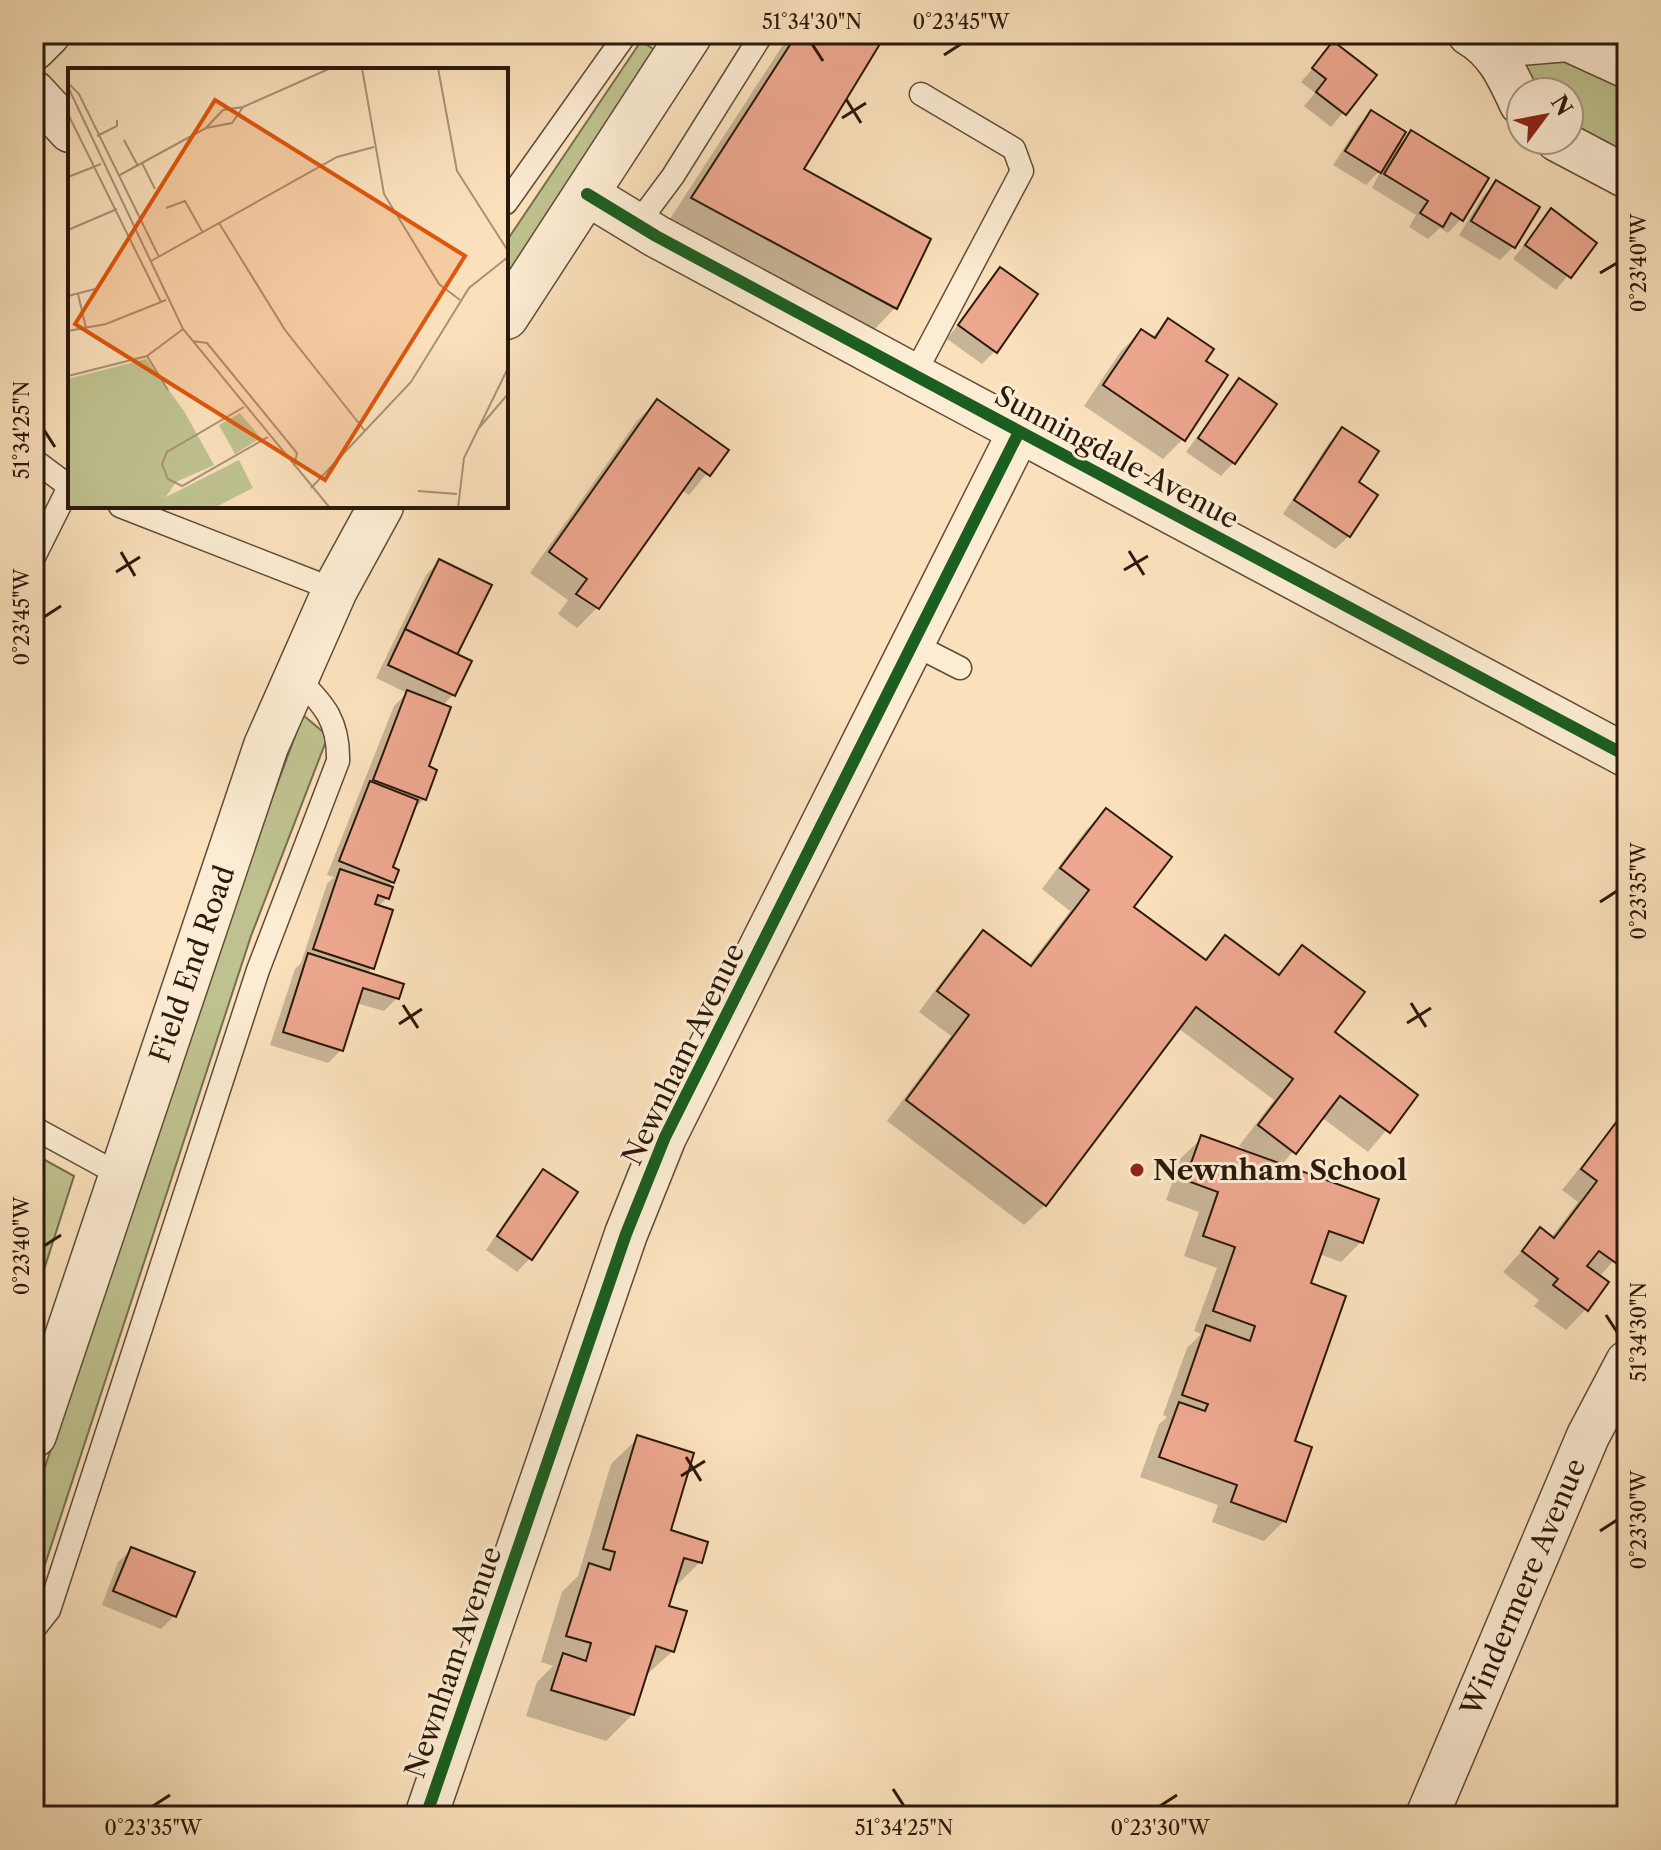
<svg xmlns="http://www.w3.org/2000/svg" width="1661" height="1850" viewBox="0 0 1661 1850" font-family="'Libre Caslon Text',serif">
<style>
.green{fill:#bfc290;stroke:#766e4e;stroke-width:2}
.shadow{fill:#0003}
.building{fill:#eda78f;stroke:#2c190c;stroke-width:2}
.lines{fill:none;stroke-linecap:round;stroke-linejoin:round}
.service-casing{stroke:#604b38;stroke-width:25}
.minor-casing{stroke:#604b38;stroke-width:45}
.tertiary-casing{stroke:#604b38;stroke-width:47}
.service{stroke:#fcecd3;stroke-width:22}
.minor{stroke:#fcecd3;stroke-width:42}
.tertiary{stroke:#fcecd3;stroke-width:44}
.cycleway-casing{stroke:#fcecd3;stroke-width:17}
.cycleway{stroke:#1b5e20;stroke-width:12}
.ticks{fill:none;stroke:#2c190c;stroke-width:3}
.poi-dot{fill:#8f2418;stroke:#fcecd3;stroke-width:3}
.labels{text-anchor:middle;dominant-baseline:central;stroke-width:6;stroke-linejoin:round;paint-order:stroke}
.street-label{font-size:28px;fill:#2c190c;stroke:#fcecd3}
.poi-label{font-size:28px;font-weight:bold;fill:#2c190c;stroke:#fcecd3;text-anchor:start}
.inset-road{fill:none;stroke:#a89176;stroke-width:2}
.view{fill:#df560c;fill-opacity:0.15;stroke:#df560c;stroke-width:4}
.inset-edge{fill:none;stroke:#2c190c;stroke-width:4}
.neatline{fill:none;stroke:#2c190c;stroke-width:3}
.ticks-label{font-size:20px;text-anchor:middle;fill:#2c190c}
</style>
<rect width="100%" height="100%" fill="#fae1bc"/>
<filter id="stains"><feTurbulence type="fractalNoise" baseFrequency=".0025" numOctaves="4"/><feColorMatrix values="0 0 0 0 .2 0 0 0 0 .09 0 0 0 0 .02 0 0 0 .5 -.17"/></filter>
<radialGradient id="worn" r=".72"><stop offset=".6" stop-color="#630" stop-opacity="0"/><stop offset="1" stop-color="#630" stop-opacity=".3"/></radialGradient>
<g class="green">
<path d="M641,41L658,52L515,275L506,269V242Z"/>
<path d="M1553,47L1627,78V166L1569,131V92H1524L1520,72L1529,56Z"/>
<path d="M303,715L328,736L251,936L34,1598L37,1491L232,905Z"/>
<path d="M34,1154L74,1176L34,1301Z"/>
</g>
<g class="shadow">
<path d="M790,34H884L802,170L895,308L869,335L666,225Z"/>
<path d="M1334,44L1374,75L1331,127L1304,106L1315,93L1301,82Z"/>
<path d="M1371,113L1395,148L1411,133L1461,219L1448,233L1440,228L1428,239L1409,227L1416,215L1372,188L1382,168L1366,185L1333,165L1358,126Z"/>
<path d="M1496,183L1514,246L1500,260L1459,235L1483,196Z"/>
<path d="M1551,211L1594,243L1556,290L1513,259Z"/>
<path d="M1000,270L995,351L982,364L947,339Z"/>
<path d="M1168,321L1203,362L1183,439L1163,459L1084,406L1121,351L1141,331L1151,338Z"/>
<path d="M1239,380L1234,462L1221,476L1186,452Z"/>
<path d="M657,401L726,450L689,495L681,490L597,608L577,628L558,614L568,600L530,573L637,421Z"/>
<path d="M1343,429L1356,482L1349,536L1335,549L1283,514L1329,443Z"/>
<path d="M439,561L454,656L453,695L442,706L426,768L424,799L412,811L390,868L393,882L388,887L387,898L378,907L372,968L366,974L397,998L384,1011L356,1003L341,1050L328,1063L270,1045L295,969L301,963L327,884L334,877L327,875L394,706L407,693L376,678L426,575Z"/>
<path d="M1106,810L1132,907L1203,961L1225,937L1276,976L1302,948L1332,1033L1415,1096L1368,1152L1321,1117L1281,1166L1361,1242L1341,1262L1319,1254L1308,1284L1284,1521L1264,1541L1212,1522L1218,1505L1140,1477L1159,1424L1167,1417L1163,1415L1187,1348L1201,1334L1194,1331L1217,1268L1184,1256L1199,1212L1166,1200L1181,1158L1202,1138L1248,1153L1239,1146L1274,1100L1178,1028L1045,1205L1024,1225L887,1121L951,1036L919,1012L963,953L984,933L1028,966L1070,911L1042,889L1086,830Z"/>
<path d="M1627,1110V1246L1599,1277L1586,1309L1566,1330L1534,1306L1539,1300L1503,1272L1540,1230L1551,1238L1578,1202L1562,1190Z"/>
<path d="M543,1172L530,1258L517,1272L486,1250L530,1185Z"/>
<path d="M638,1438L668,1531L700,1562L673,1589L666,1607L673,1651L644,1677L633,1714L606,1741L526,1716L537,1682L553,1666L541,1662L562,1592L578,1576L611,1464Z"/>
<path d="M132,1549L174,1616L161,1629L102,1605L118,1562Z"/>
</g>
<g class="building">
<path d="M797,34H886L804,169L931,239L897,309L691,198Z"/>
<path d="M1333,41L1377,75L1346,115L1316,92L1326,79L1312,68Z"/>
<path d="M1371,110L1406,132L1381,173L1345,151Z"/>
<path d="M1411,130L1489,178L1463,221L1451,213L1443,227L1420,213L1428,201L1384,174Z"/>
<path d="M1496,180L1540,207L1515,248L1471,221Z"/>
<path d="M1551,208L1597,243L1571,278L1525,245Z"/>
<path d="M1000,267L1038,294L997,353L958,325Z"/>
<path d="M1168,318L1214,349L1206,361L1228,375L1185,441L1103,385L1141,329L1155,338Z"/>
<path d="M1239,378L1277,404L1235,464L1198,438Z"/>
<path d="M657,399L729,450L710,476L699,468L599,609L576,594L587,579L549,552Z"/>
<path d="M1342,427L1379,451L1359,482L1378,495L1350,537L1294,500Z"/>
<path d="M439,559L492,585L457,655L405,629Z"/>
<path d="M405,629L472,661L455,696L388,665Z"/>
<path d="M407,690L451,707L429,766L437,770L426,800L373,780Z"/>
<path d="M370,781L418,800L393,867L399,870L394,883L339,861Z"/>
<path d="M1106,808L1172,857L1134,907L1206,960L1225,935L1279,975L1302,945L1365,992L1335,1032L1418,1095L1390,1133L1340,1096L1296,1154L1258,1125L1293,1079L1196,1007L1046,1206L906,1100L969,1015L937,991L983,930L1031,966L1089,890L1060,868Z"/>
<path d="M340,869L393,887L389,899L378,895L375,904L393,910L374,969L313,949Z"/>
<path d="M308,953L404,984L399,999L363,988L343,1051L283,1032Z"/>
<path d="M1627,1108V1248L1616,1263L1599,1251L1587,1266L1609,1282L1588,1311L1553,1285L1558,1279L1522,1251L1540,1227L1554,1238L1597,1181L1581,1169Z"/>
<path d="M1201,1135L1379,1199L1363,1243L1329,1231L1311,1283L1346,1296L1295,1441L1312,1447L1286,1522L1231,1502L1237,1485L1159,1457L1179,1402L1205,1411L1208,1404L1182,1395L1206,1325L1250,1341L1255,1326L1213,1311L1235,1247L1203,1236L1218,1192L1185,1180Z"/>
<path d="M543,1169L578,1192L532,1260L497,1236Z"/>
<path d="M637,1435L694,1453L671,1530L708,1542L702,1563L684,1558L669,1606L687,1611L674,1652L656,1646L634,1715L551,1690L563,1653L586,1661L591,1643L566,1636L589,1563L610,1570L615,1552L603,1549Z"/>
<path d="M131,1547L195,1572L176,1617L113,1591Z"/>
</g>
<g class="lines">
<g class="service-casing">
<g id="service">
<path d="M506,203L626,34"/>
<path d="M638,223L673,176L762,34"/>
<path d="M914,375L1022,171L1014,149L921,94"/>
<path d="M34,460L70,487"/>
<path d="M120,506L335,590"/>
<path d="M34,557L69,487"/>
<path d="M911,643L960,668"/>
<path d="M34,1128L120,1175"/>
<path d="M34,1629L49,1610L258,970L338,761C339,722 325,705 297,678"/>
</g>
</g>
<g class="minor-casing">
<g id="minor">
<path d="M1469,34C1497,50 1508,76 1521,104"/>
<path d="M1485,43L1509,45L1568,40L1627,67"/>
<path d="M34,49L49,34"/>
<path d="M34,92L70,131"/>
<path d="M1557,140L1627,177"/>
<path d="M587,194L656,236L914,375L1627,756"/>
<path d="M426,1816L626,1234L665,1137L1019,432"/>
<path d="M1427,1816L1588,1436L1627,1362"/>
</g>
</g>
<g class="tertiary-casing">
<g id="tertiary">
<path d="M506,317L690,34"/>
<path d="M34,1435L266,746L335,590L381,506"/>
</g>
</g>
<use href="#service" class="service"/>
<use href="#minor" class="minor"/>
<use href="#tertiary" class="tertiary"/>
<g class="cycleway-casing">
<g id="cycleway">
<path d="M587,194L656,236L914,375L1627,756"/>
<path d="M426,1816L626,1234L665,1137L1019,432"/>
</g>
</g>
<use href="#cycleway" class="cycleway"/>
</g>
<path class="ticks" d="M812,44L823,61M944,55L961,44M846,99L861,123M842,118L866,103M1600,273L1617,263M44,430L55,447M1129,551L1144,575M121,552L135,576M1124,570L1148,556M116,572L140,557M44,617L61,606M1600,902L1617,891M1411,1003L1426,1027M403,1005L418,1028M1407,1023L1431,1008M399,1024L422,1009M44,1246L61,1235M1606,1315L1617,1332M686,1457L701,1481M681,1476L705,1461M1600,1531L1617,1520M893,1789L904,1806M153,1806L170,1795M1160,1806L1177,1795"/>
<circle class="poi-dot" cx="1137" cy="1170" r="8"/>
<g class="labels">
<g class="street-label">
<text transform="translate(1117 457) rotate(28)">Sunningdale Avenue</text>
<text transform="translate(192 964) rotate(-71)">Field End Road</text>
<text transform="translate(683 1054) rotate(-64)">Newnham Avenue</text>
<text transform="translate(1523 1587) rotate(-67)">Windermere Avenue</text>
<text transform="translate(453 1662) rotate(-71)">Newnham Avenue</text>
</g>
<g class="poi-label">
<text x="1153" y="1170">Newnham School</text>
</g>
</g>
<g transform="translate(68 68)">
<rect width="440" height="440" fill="#fae1bc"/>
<path d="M78,291L116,343L146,397L108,414L98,429L171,392L185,420L146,440H0V311ZM172,345L193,370L167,386L151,357Z" fill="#bfc290"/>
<path class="inset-road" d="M294,0L316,126L371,216L392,232M370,0L389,103L440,183M0,15L11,26L91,189M0,19L115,261L262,440M0,46L93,234M138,60L155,42L175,39L263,0M29,68L49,58V52M56,72L70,98M74,95L87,121M50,108L138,60L164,55L175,39M0,109L33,96M98,140L117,133L135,165M151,155L217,262L297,363M0,162L49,141M83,193L269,89L306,79M10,226L18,260M0,228L27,221M0,263L38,256L98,232M124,273L139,275L229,385L226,398M79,288L100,322M0,308L79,288L115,261M176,339L99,384L94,396L100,411L114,418L200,369M410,361L440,326M243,420L343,314L401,220L440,189M350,423L389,426M390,440L396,390L440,300"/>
<path class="view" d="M147,32L397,188L257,412L7,256Z"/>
<rect width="440" height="440" class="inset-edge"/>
</g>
<rect width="1661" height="1850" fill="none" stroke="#fae1bc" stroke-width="88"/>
<g transform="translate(1545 116) rotate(58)"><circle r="38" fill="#fcecd3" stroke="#a99883" stroke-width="2"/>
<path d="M0-6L14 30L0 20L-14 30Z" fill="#8f2418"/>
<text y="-12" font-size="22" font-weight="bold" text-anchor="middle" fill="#2c190c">N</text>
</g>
<rect x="44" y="44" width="1573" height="1762" class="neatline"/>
<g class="ticks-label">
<text x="812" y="29">51°34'30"N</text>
<text x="961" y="29">0°23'45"W</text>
<text transform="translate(1639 263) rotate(-90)" y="7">0°23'40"W</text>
<text transform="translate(22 430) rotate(-90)" y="7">51°34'25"N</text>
<text transform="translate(22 617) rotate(-90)" y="7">0°23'45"W</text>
<text transform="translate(1639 891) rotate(-90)" y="7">0°23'35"W</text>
<text transform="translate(22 1246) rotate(-90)" y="7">0°23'40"W</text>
<text transform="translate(1639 1332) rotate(-90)" y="7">51°34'30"N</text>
<text transform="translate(1639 1520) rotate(-90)" y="7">0°23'30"W</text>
<text x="153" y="1835">0°23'35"W</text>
<text x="904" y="1835">51°34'25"N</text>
<text x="1160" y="1835">0°23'30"W</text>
</g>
<rect width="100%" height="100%" filter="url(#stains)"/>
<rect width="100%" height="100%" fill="url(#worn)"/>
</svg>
